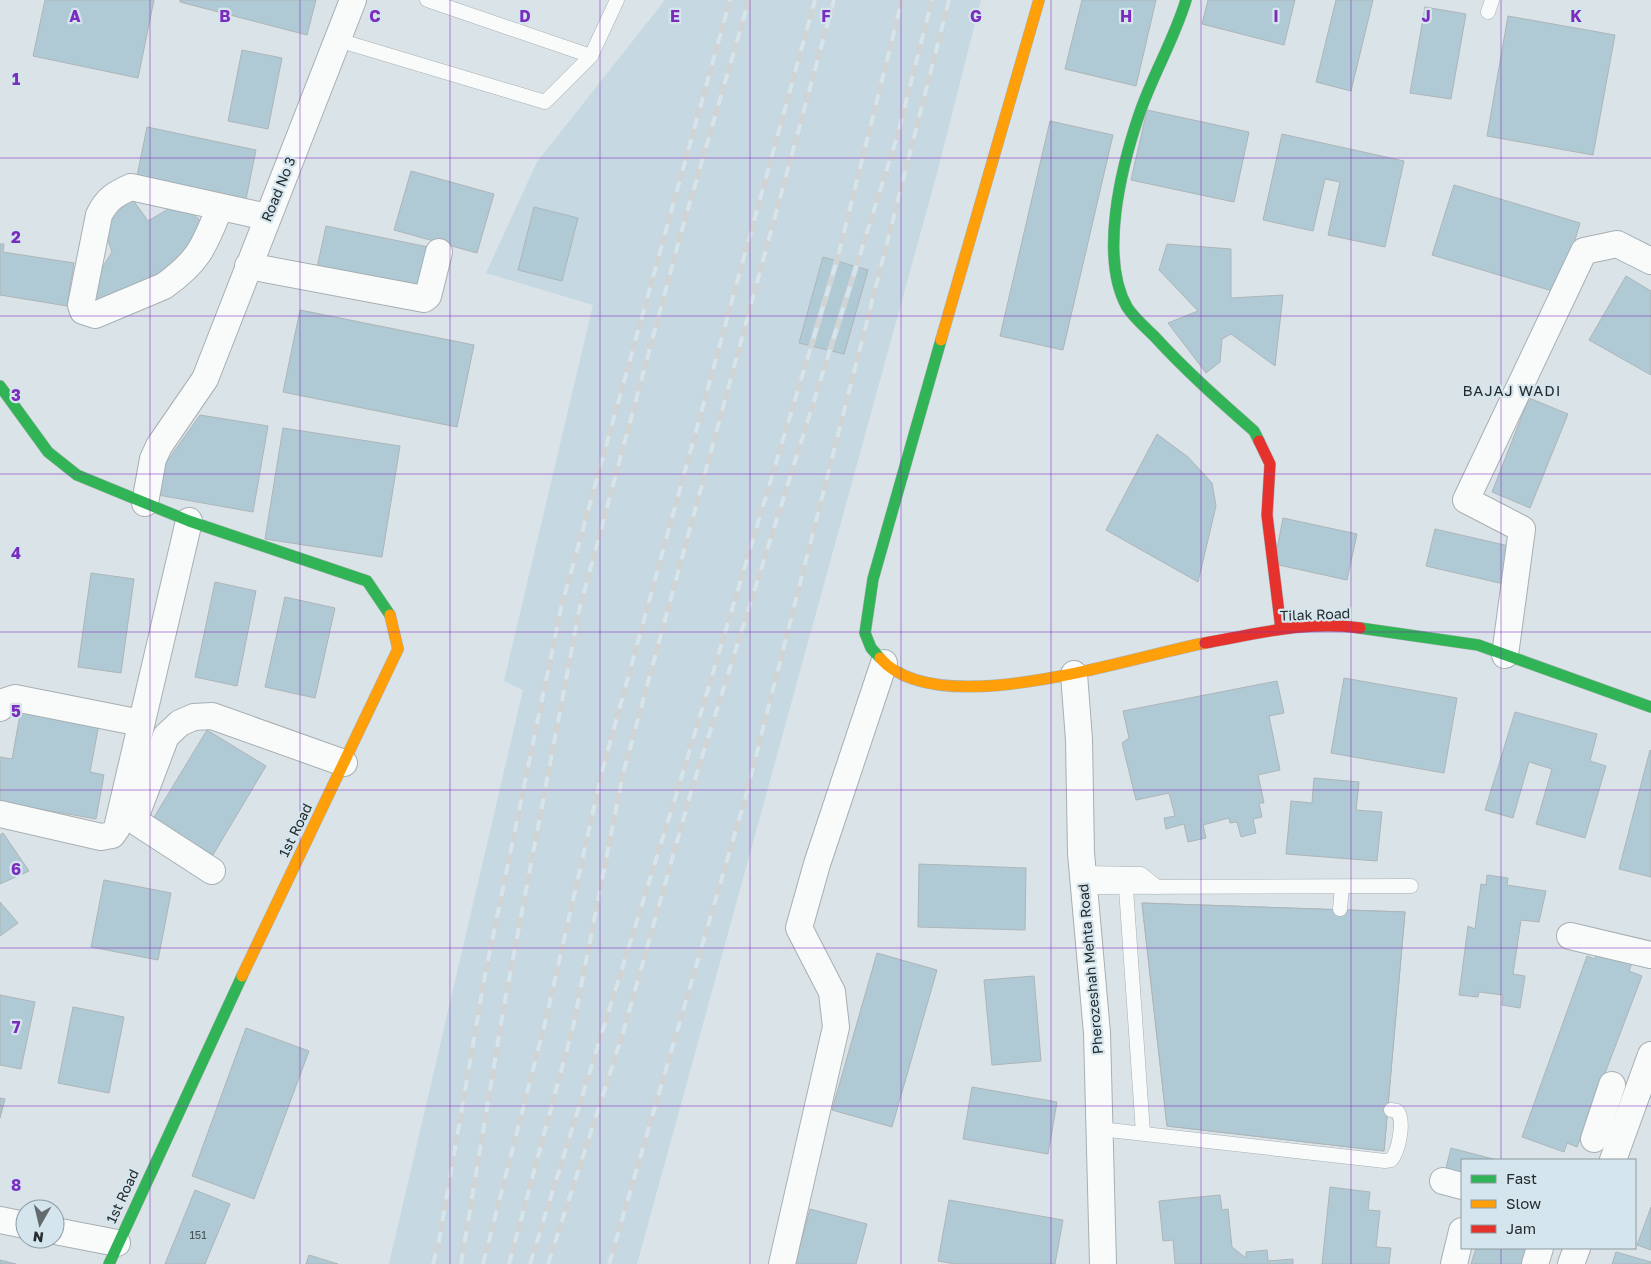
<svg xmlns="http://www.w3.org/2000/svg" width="1651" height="1264" viewBox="0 0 1651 1264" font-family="'Golos Text',sans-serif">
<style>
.built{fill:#c6d8e1}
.building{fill:#afcad5;stroke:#adb5b8}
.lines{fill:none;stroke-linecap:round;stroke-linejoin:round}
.lane-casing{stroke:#a7afb2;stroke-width:15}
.street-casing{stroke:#a7afb2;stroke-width:28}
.fast-casing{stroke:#a7afb2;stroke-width:12}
.slow-casing{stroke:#a7afb2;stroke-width:12}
.jam-casing{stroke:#a7afb2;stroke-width:12}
.lane{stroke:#f9fbfb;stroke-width:14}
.street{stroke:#f9fbfb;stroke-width:26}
.fast{stroke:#30b455;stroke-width:11}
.slow{stroke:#ff9f0a;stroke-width:11}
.jam{stroke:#e5322d;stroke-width:11}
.rail-casing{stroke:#d1d4d5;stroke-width:5.5}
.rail{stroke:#d4e5ed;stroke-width:4;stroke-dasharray:11;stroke-linecap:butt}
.grid{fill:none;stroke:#7b2cbf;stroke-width:1;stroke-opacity:0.55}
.labels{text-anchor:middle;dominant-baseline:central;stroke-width:4.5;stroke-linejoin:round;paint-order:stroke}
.number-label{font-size:11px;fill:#485358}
.street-label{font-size:14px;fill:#252b2e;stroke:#d4e5ed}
.neighbourhood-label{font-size:15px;letter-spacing:1px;fill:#252b2e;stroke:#d4e5ed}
.grid-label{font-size:16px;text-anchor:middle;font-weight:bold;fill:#7b2cbf;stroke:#d4e5ed;stroke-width:4.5;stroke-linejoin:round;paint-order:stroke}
</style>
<rect width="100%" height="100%" fill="#dae3e7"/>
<path class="built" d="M665,0H981L937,173L637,1264H389L523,690L504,681L593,305L486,273L537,162Z"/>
<g class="building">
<path d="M45,0H154L138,78L33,56Z"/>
<path d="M180,0H316L307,35L180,2Z"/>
<path d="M1082,0H1156L1136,86L1065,69Z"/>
<path d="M1208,0H1295L1284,45L1202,24Z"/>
<path d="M1336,0H1373L1351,91L1316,82Z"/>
<path d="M1425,7L1466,14L1451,99L1410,93Z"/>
<path d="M1508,16L1615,35L1593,155L1487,136Z"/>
<path d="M242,50L282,58L268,129L228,121Z"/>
<path d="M1147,110L1249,132L1234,202L1131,180Z"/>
<path d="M1050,121L1113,135L1063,350L1000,336Z"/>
<path d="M147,127L256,150L245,204L136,181Z"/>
<path d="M1282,134L1404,161L1385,247L1328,235L1340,182L1325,179L1313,231L1263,220Z"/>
<path d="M411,171L494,194L477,253L394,230Z"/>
<path d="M1454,185L1580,223L1559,293L1432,255Z"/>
<path d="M133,200L148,221L180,202L205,225L185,257L152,282L100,307L89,295L94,281L112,252L101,221Z"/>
<path d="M534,207L578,218L562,281L518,270Z"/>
<path d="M326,226L433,248L423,294L316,272Z"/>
<path d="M0,244H4L3,252L74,263L67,306L0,295Z"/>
<path d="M1167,244L1231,249V298L1283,295L1275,366L1231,334L1222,339L1220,362L1206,373L1168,323L1198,311L1159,270Z"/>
<path d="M823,257L868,270L844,354L799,343Z"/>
<path d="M1626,276L1651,291V375L1589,340Z"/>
<path d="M300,310L474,345L457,427L283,392Z"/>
<path d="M1529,398L1568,414L1530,508L1492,492Z"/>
<path d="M200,415L268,426L253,512L158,495L163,467Z"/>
<path d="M283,428L400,446L382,557L265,539Z"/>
<path d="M1157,434L1188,457L1212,483L1216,506L1198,582L1106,530Z"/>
<path d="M1283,518L1357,534L1347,580L1274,564Z"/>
<path d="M1435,529L1513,547L1504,584L1426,566Z"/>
<path d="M91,573L134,579L121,673L78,667Z"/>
<path d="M215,582L256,591L237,686L195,677Z"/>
<path d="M285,597L335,608L315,698L265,687Z"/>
<path d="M1344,678L1457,698L1444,773L1331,753Z"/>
<path d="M1277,681L1284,713L1269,716L1280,770L1258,775L1264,803H1259L1262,817L1253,819L1256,833L1241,837L1237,822L1230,823L1229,818L1203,825L1206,838L1188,842L1184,824L1166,829L1164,818L1175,816L1169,793L1136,800L1122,743L1129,738L1123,711Z"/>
<path d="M21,709L99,724L90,772L104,775L96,819L0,802V757L12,759Z"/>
<path d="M1515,712L1597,734L1590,761L1606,766L1585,838L1536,824L1552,769L1529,762L1513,818L1485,810Z"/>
<path d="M207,730L266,766L213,855L153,819Z"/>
<path d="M1650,750L1651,751V877L1619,869Z"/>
<path d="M1314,778L1359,782L1356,810L1382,812L1377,861L1286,854L1291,801L1312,803Z"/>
<path d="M3,833L29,871L0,884V835Z"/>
<path d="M919,864L1026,868L1025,930L918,927Z"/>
<path d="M1487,875L1508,878L1507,885L1546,891L1539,922L1521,920L1513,974L1525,976L1520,1008L1502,1005L1503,995L1479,992L1478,997L1459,995L1468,926L1475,929L1481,884L1486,885Z"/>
<path d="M104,880L171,893L158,960L91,947Z"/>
<path d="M0,902L18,923L0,936Z"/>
<path d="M1142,903L1405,912L1384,1151L1167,1126Z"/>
<path d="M1142,903L1405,912L1384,1151L1167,1126Z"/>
<path d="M1598,951L1632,963L1629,971L1642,976L1577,1147L1567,1143L1564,1152L1522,1137L1587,956L1595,959Z"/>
<path d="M877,953L937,970L892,1127L832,1110Z"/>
<path d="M1034,976L1041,1061L992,1065L984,980Z"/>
<path d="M0,995L35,1002L21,1069L0,1065Z"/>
<path d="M73,1007L124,1017L109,1093L58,1083Z"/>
<path d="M246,1028L309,1051L254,1199L192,1176Z"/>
<path d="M972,1087L1057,1102L1048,1154L963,1139Z"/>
<path d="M0,1098L5,1099L0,1118Z"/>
<path d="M1451,1148L1497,1160H1462V1182L1444,1176Z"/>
<path d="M1330,1187L1370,1192L1368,1210L1380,1211L1376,1247L1391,1248L1389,1264H1322Z"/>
<path d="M195,1190L230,1204L205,1264H165Z"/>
<path d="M1220,1195L1222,1210L1228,1209L1232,1247L1246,1258V1252L1267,1250L1268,1261L1293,1259V1264H1175L1173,1240L1163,1241L1159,1201Z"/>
<path d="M949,1200L1063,1220L1055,1264H955L938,1261Z"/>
<path d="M1651,1207V1250L1637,1245Z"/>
<path d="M810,1209L867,1224L856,1264H795Z"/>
<path d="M1476,1248H1531L1527,1264H1471Z"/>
<path d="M1616,1252L1651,1262V1264H1612Z"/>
<path d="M309,1255L338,1264H306Z"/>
<path d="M0,1260L16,1264H0Z"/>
</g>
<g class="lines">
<g class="lane-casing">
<g id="lane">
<path d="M427,0L591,56L617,0"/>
<path d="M1488,12L1492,0"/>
<path d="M338,40L545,102L591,56"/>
<path d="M1083,873L1141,874L1157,887"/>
<path d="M1125,874L1143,1133"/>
<path d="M1084,887L1411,886"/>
<path d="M1340,909L1342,887"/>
<path d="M1100,1129L1385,1161L1391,1160C1399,1151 1405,1120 1397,1111L1391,1110"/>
</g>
</g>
<g class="street-casing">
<g id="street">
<path d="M220,207C204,246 200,260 164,286L95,315L83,311L81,305L99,215C107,199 115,194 131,187L267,217"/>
<path d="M248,266L424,299L428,296L439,252"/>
<path d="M145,503L153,459L159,446L205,379L353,0"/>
<path d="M1505,655L1522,529L1466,500L1584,251L1617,244L1651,261"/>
<path d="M1074,674L1079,740L1081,853L1097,1033L1103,1264"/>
<path d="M0,708L3,702L15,698L141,723"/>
<path d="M0,814L101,837L112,835L117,828L189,521"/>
<path d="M212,871L138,823L135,818L166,736L180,723L194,717L212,716L344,763"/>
<path d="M1570,936L1651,955"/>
<path d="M1594,1139L1612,1085"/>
<path d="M1613,1160L1651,1055"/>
<path d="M1443,1181L1462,1186"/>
<path d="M0,1220L25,1225"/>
<path d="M55,1231L117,1243"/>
<path d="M782,1264L836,1027L832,992L799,928L817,864L884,663"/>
<path d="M1454,1264L1462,1231"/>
<path d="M1535,1264L1540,1248"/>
<path d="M1571,1264L1577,1248"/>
</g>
</g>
<g class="fast-casing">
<g id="fast">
<path d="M1186,0C1174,40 1152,76 1139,115C1121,168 1099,257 1127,307C1134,318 1146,328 1155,337C1186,371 1220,401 1254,431L1259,441"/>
<path d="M0,386L48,452L77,475L189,521L367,581L390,615"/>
<path d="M1360,628L1478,645L1651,707"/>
<path d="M880,658L871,648L865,633L873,579L941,340"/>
<path d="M109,1264L242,976"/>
</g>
</g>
<g class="slow-casing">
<g id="slow">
<path d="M941,340L1039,0"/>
<path d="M880,658C937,724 1130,657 1205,643"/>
<path d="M242,976L398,649L390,615"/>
</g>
</g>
<g class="jam-casing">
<g id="jam">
<path d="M1259,441L1270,464L1267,515L1281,629"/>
<path d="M1205,643C1255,634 1309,620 1360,628"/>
</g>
</g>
<use href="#lane" class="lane"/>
<use href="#street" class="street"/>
<use href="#fast" class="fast"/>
<use href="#slow" class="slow"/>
<use href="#jam" class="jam"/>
<g class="rail-casing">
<g id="rail">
<path d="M433,1264L439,1241L485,975L561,608L730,0"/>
<path d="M461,1264L504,1006L579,611L681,233L749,0"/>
<path d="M483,1264L546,1019L603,768L815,0"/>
<path d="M509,1264L573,1027L623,774L834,0"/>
<path d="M530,1264L678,789L837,260L902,0"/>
<path d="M548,1264L623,1033L691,792L897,137L932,0"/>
<path d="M609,1264L745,799L949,0"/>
</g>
</g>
<use href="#rail" class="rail"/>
</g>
<path class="grid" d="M150,0V1264M300,0V1264M450,0V1264M600,0V1264M750,0V1264M901,0V1264M1051,0V1264M1201,0V1264M1351,0V1264M1501,0V1160M0,158H1651M0,316H1651M0,474H1651M0,632H1651M0,790H1651M0,948H1651M0,1106H1651M1501,1248V1264"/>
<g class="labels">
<g class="number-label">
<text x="198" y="1234">151</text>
</g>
<g class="street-label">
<text transform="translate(278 189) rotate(-68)">Road No 3</text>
<text transform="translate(1315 614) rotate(-2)">Tilak Road</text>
<text transform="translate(295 830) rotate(-64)">1st Road</text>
<text transform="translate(1090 969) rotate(-95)">Pherozeshah Mehta Road</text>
<text transform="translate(122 1196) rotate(-65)">1st Road</text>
</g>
<g class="neighbourhood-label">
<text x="1512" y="390">BAJAJ WADI</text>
</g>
</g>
<g class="grid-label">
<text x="75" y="22">A</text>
<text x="225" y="22">B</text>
<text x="375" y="22">C</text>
<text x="525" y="22">D</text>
<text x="675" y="22">E</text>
<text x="826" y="22">F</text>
<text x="976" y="22">G</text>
<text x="1126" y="22">H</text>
<text x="1276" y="22">I</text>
<text x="1426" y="22">J</text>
<text x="1576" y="22">K</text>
<text x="16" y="85">1</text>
<text x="16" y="243">2</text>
<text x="16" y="401">3</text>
<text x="16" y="559">4</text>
<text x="16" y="717">5</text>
<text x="16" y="875">6</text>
<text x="16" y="1033">7</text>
<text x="16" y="1191">8</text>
</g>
<rect x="1461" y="1159" width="175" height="90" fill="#d4e5ed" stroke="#8e9ba1"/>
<rect x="1471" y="1175" width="25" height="8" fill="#30b455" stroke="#8e9ba1"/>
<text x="1506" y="1184" font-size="15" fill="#252b2e">Fast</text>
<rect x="1471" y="1200" width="25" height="8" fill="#ff9f0a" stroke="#8e9ba1"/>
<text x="1506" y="1209" font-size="15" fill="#252b2e">Slow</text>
<rect x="1471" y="1225" width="25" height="8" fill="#e5322d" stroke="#8e9ba1"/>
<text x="1506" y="1234" font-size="15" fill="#252b2e">Jam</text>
<g transform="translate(40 1224) rotate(188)"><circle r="24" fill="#d4e5ed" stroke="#8e9ba1"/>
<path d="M0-4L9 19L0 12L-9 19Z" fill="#646b6f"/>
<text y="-8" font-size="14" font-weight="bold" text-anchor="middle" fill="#252b2e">N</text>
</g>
</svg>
